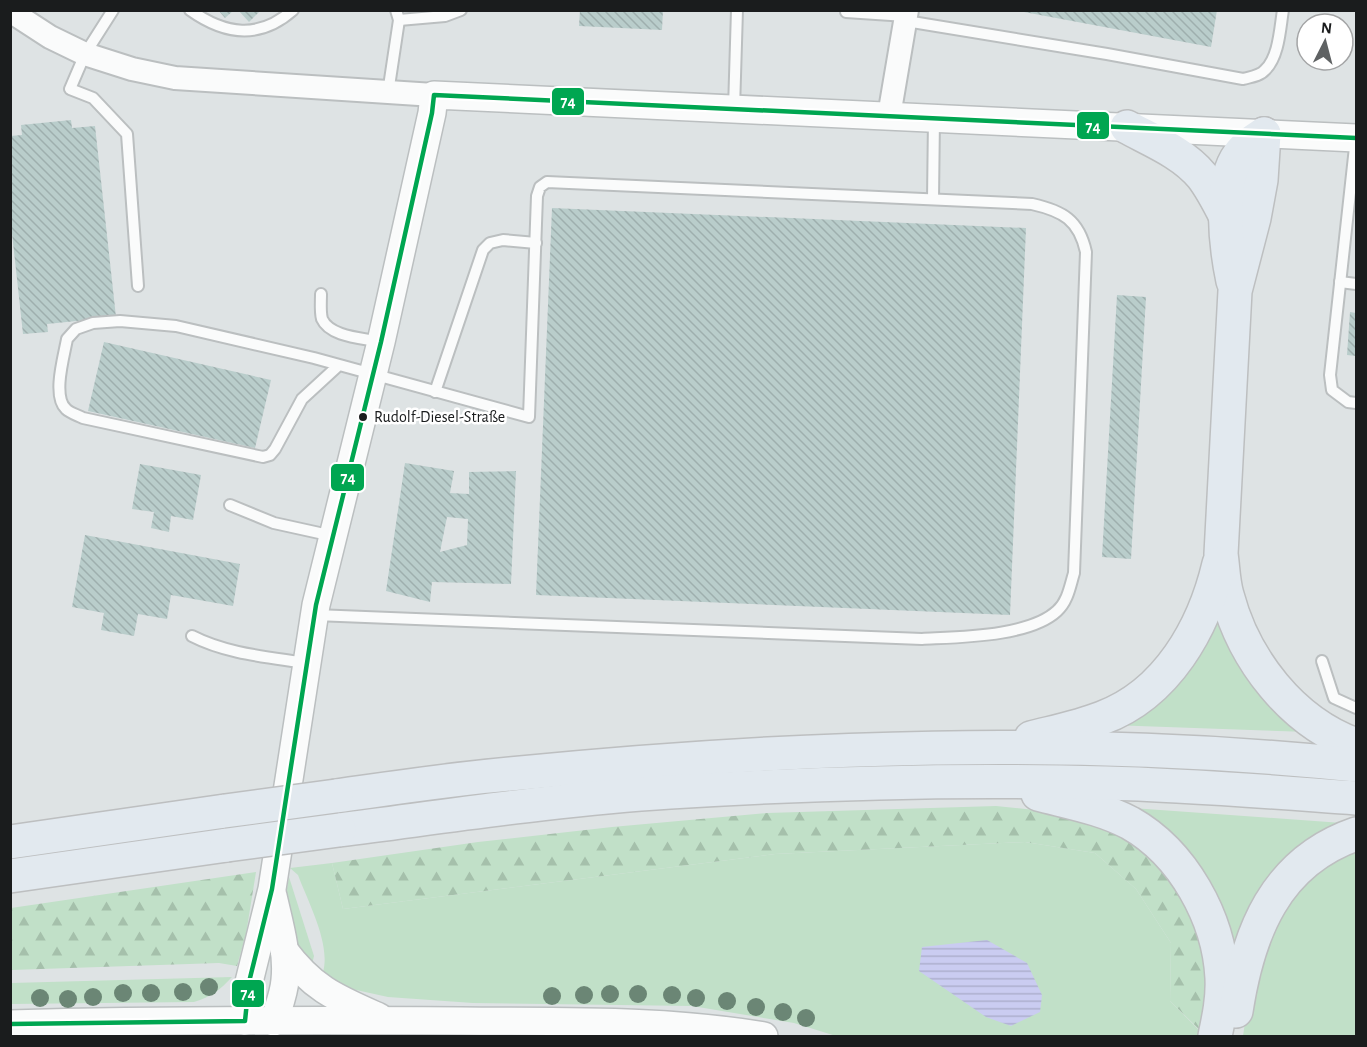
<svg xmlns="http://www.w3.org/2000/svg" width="1367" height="1047" viewBox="0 0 1367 1047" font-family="'Alegreya Sans',sans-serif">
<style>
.green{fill:#c1e0c8}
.forest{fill:url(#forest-firs)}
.water{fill:url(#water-rules)}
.building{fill:url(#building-back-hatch);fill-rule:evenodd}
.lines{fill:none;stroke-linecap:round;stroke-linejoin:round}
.service-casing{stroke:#bbbfc0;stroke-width:14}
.minor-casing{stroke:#bbbfc0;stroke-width:26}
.tertiary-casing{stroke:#bbbfc0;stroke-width:30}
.trunk-casing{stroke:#bdbfc0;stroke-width:36}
.service{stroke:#fafbfb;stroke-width:10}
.minor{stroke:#fafbfb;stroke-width:22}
.tertiary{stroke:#fafbfb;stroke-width:27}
.trunk{stroke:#e2e9ef;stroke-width:33}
.trunk-bridge-casing{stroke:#bdbfc0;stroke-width:36;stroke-linecap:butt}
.trunk-bridge{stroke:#e2e9ef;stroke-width:33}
.bus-1-casing{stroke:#fff;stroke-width:9}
.bus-1{stroke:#00a651;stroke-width:4.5}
.tree{fill:#6b8675}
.bus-dot{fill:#1a1c1d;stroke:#fff;stroke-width:2}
.labels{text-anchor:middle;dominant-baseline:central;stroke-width:5;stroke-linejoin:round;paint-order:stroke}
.bus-label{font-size:16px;fill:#1a1c1d;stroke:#fff;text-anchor:start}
.line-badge{stroke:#fff;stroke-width:2}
.badge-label{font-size:16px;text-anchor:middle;font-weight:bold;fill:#fff}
</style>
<defs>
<pattern id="forest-firs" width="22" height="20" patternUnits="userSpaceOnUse" patternTransform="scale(1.5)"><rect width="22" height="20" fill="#c1e0c8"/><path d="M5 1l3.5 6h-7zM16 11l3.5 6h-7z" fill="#a5c0ab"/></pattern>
<pattern id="water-rules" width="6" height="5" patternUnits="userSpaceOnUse" patternTransform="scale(1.5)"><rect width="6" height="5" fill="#caccf1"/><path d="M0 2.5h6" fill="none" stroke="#adafce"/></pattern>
<pattern id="building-back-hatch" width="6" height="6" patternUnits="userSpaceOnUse" patternTransform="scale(1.5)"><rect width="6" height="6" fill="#b9cdcb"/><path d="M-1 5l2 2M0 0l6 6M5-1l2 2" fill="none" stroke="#9eafae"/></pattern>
</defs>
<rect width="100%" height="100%" fill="#dee3e4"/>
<g class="green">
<path d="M1213,613L1309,732L1110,725Z"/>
<path d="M1132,808L1356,824L1237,953Z"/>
<path d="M1025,842L1095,853L1136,889L1171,943L1170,1001L1205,1036H836L794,1023L692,1006L473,1003L388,997L338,986L323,972C331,944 308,902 298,875L290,868L332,863L343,909L775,854Z"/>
<path d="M1356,844V1036H1243L1254,963L1303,879Z"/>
<path d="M289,877L314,956L311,968L298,955L285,900Z"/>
<path d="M232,977C220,990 211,997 194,1002L11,1004V983Z"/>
</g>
<g class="forest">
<path d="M996,806L1045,811L1133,837L1187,897L1209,966L1205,1035L1170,1001L1171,943L1136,889L1095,853L1025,842L775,854L343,909L332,863L478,842L612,827L767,813Z"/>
<path d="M256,872L246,934L237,966L219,963L11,970V908Z"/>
</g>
<path class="water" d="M987,940L1027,963L1042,995L1040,1012L1011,1026L986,1017L919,971L922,947Z"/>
<g class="building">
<path d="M218,10H234L225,18Z"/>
<path d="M238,10H261L249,22Z"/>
<path d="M580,10H663L662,30L579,26Z"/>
<path d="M1014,10H1217L1211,47Z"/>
<path d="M71,120L72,128L95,126L116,317L47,324L48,332L23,334L10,215V136L22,135L21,125Z"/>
<path d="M552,208L1026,228L1010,615L536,595Z"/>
<path d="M1117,295L1146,297L1131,559L1102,557Z"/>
<path d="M1350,312L1356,313V356L1347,355Z"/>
<path d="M104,342L271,380L255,448L88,411Z"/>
<path d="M405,463L454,471L450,493L469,494V472L516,471L511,584L432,582L430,602L386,591ZM447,517L468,519L467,545L440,552Z"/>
<path d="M140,464L201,475L193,520L171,516L169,532L151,528L154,512L132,509Z"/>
<path d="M85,535L240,564L233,606L171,595L167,619L138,614L134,636L101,630L104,613L72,607Z"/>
</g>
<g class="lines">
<g class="service-casing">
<g id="service">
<path d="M113,10L85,54L70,89L93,98L127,134L138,286"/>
<path d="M190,10C225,35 259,40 293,10"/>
<path d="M846,12L906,16"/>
<path d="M399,20L445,16L461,10"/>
<path d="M906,21L1107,54L1243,79C1250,77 1260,76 1265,70C1279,57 1280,28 1283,10"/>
<path d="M388,93L399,20L396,10"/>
<path d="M734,109L737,10"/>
<path d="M1356,138L1330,375L1332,390L1348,402L1356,403"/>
<path d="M933,199L934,118"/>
<path d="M1340,282L1356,284"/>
<path d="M321,294C321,302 320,312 322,319C330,337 363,338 380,342"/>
<path d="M435,392L483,250L490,243L503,240L536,243"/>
<path d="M230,505L274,523L333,536"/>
<path d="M315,615L922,639C958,637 1029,637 1057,611C1068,601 1070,586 1074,573L1086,252C1079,220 1063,211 1032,204L547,182L540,187L537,196L529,417L314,358L176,326L120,321L93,323L76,329L67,339C64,356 52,396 66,409C70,413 77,415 83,418L263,457L270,455L275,449L302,399L339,365"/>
<path d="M192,636C227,654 268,657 306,663"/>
<path d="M1322,661L1334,698L1356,708"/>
</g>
</g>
<g class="minor-casing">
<g id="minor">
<path d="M10,11L50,37L85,54L132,69L175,78L434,95"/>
<path d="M889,116L907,10"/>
</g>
</g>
<g class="tertiary-casing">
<g id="tertiary">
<path d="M273,896C279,923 288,952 285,980C284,994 278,1008 274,1022"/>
<path d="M284,950C313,989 336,998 379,1017"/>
<path d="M245,1021L249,982L272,889L316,605L381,342L432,113L434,95L1356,138"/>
<path d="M10,1024C160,1020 311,1020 461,1021C562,1022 664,1019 764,1036"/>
</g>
</g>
<g class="trunk-casing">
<g id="trunk">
<path d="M1127,127C1153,141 1183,153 1202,176C1212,189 1219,203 1226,217"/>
<path d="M1264,134L1261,180L1254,218L1235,291L1221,554C1223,567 1223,582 1227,595C1244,660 1292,722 1356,745"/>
<path d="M1233,281C1226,248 1218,183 1239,155C1245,146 1255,140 1264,134"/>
<path d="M1031,738C1054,732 1079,727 1102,718C1167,694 1204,628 1219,564"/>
<path d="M1038,794C1068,802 1102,808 1130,823C1183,853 1219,918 1222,978C1223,998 1219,1017 1215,1036"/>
<path d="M336,796C394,788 452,779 510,774C791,746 1075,736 1356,765"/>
<path d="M339,830C449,816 559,799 670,792C815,783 961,779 1106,783C1189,785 1273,792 1356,798"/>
<path d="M10,842L225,811"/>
<path d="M10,876L227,845"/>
<path d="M1236,1011C1248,933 1275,862 1356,834"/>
</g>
</g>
<use href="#service" class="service"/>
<use href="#minor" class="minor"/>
<use href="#tertiary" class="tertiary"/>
<use href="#trunk" class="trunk"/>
<g class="trunk-bridge-casing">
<g id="trunk-bridge">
<path d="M225,811L336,796"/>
<path d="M227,845L339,830"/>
</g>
</g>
<use href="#trunk-bridge" class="trunk-bridge"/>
<g class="bus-1-casing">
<path id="bus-1" d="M10,1024L245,1021L249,982L272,889L316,605L381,342L432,113L434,95L1356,138"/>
</g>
<use href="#bus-1" class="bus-1"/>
</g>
<g class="tree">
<circle cx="209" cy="987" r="9"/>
<circle cx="183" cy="992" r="9"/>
<circle cx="123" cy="993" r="9"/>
<circle cx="151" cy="993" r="9"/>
<circle cx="610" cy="994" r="9"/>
<circle cx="638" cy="994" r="9"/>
<circle cx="584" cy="995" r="9"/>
<circle cx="672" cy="995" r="9"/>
<circle cx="552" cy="996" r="9"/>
<circle cx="93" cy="997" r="9"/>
<circle cx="40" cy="998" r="9"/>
<circle cx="696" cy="998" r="9"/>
<circle cx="68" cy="999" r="9"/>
<circle cx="727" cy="1001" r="9"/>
<circle cx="756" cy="1007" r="9"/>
<circle cx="783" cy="1012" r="9"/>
<circle cx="806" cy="1018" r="9"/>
</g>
<circle class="bus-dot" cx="363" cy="417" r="5"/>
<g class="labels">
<g class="bus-label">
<text x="374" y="417">Rudolf-Diesel-Straße</text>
</g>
</g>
<g class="line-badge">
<rect x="551" y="87" width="34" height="29" rx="6" fill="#00a651"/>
<rect x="1076" y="111" width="34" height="29" rx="6" fill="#00a651"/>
<rect x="330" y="463" width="35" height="29" rx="6" fill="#00a651"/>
<rect x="231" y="979" width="34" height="29" rx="6" fill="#00a651"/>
</g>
<g class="badge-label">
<text x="568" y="107">74</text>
<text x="1093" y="132">74</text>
<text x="348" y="483">74</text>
<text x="248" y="999">74</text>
</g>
<rect width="1367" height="1047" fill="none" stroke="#1a1c1d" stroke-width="24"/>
<g transform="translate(1325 42) rotate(6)"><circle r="28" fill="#ffffff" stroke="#a3a4a5" stroke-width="1.5"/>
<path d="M0-4.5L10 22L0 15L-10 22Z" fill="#5f6263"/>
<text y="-9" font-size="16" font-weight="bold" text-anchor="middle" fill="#1a1c1d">N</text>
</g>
</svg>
